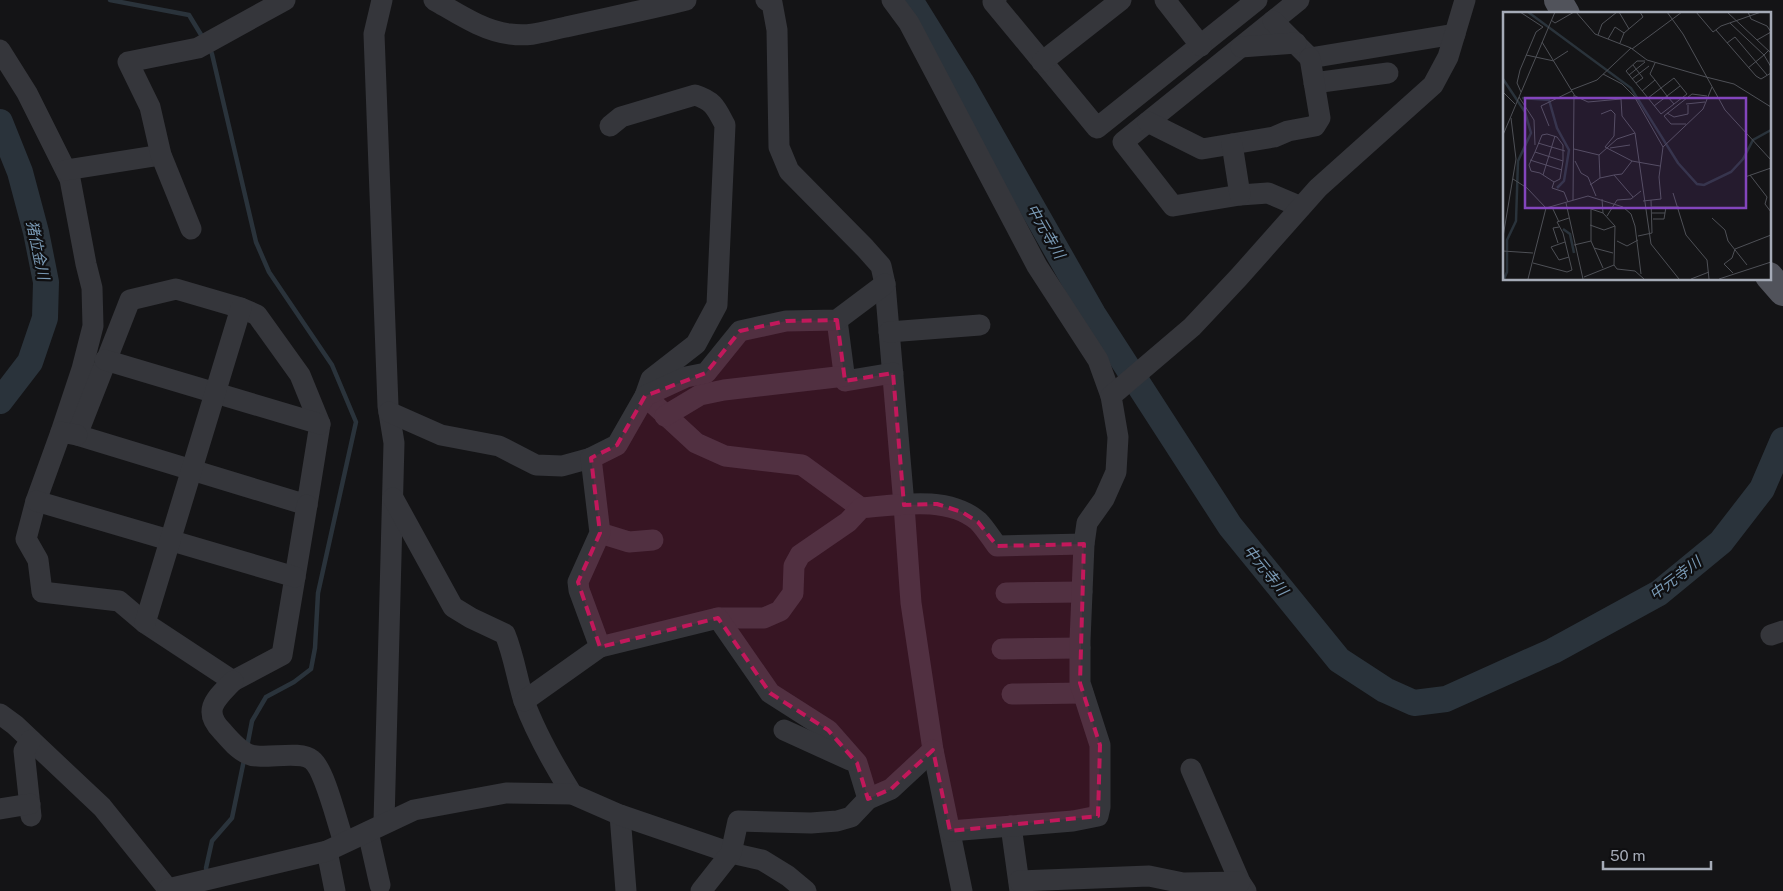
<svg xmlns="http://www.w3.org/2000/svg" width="1783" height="891" viewBox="0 0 1783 891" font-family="'Public Sans','Noto Sans JP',sans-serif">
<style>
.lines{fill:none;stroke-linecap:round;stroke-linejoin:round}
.stream{stroke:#2a333b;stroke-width:4.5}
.river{stroke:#2a333b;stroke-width:26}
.minor{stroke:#35363b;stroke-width:21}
.major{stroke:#51535b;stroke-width:28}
.marked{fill:#c2185b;fill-opacity:0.2;stroke:#c2185b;stroke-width:4;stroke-dasharray:10 6;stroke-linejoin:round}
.labels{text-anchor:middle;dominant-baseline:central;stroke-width:4.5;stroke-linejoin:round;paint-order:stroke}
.water-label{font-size:15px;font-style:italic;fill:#7a9ab5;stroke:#0f0f11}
.inset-river{fill:none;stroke:#2a333b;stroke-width:2.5}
.inset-road{fill:none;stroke:#4e5056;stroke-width:1}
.view{fill:#8345bd;fill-opacity:0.15;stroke:#8345bd;stroke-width:2.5}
.inset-edge{fill:none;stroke:#a5abb7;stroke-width:2.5}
</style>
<rect width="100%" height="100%" fill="#141416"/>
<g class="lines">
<g class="stream">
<path d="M110,0L189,15L203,38"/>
<path d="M210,49L212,54L256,242L269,272L332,365L356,422L318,593L315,648L311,669L294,682L266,697L252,721L247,747"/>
<path d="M208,875L206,868L212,841L232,818L244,760"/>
</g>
<g class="river">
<path d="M910,0L961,82L1093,314L1230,526L1339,660L1385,690L1414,703L1446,699L1553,651L1659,593L1721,542L1762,489L1783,440"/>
<path d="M0,122L20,172L36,232L46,282L45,318L30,362L0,401"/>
</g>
<g class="minor">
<path d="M382,0L374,34L388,406L394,443L384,822"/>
<path d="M434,0C457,13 483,31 510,34C533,37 545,31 566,27C606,18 646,10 686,0"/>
<path d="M766,0L772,3L777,30L779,147L789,171L865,248L881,266L885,284L904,505L911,603L933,750L962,891"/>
<path d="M892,0L909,23L1037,266L1098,360L1111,396"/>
<path d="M996,0L993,2L1097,128L1257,0"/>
<path d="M1165,0L1201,46"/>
<path d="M1299,0L1123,142L1173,206L1240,195L1268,193L1301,207"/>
<path d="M1273,21L1310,58L1455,34"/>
<path d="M1241,47L1296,43"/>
<path d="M0,50L27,93L70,179L86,264L92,288L93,326L82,369L61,432"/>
<path d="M1042,62L1121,0"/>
<path d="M1314,83L1388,73"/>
<path d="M1148,122L1202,149L1274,137L1288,131L1315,126L1320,118L1310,58"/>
<path d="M610,126L621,117L695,95C714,101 716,108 725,125L717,305L696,344L651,379L645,396L696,443L725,456L802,465L861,508"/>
<path d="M1232,144L1240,195"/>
<path d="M66,170L161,155"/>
<path d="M191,229L161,155L150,107L128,62L198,48L285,0"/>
<path d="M176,289L241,308L257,315L300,375L320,424L307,505L77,435L130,300Z"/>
<path d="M837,320L845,381L893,373"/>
<path d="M889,332L980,325"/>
<path d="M105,360L320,424"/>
<path d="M389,412L441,435L499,446L536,465L562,466L591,458"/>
<path d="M665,416L700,395L724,390L845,376"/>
<path d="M77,435L61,432L36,501L26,539L38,560L42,592L119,601L145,623L233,681L282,655L307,505"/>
<path d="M393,498L453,607L471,618L505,634C514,656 517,679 524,701C536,734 554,765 572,794"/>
<path d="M36,501L295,577"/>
<path d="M600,533L629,542L653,540"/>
<path d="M1006,593L1082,592"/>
<path d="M718,618H764L780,611L793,593L794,566L800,555L848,522L861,508C898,505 947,495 978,521C985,528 991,538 997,546L1084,544"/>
<path d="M145,623L241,308"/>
<path d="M1771,635L1783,631"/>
<path d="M600,647L718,618L770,693L828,730L857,763L868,799"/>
<path d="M1002,649L1080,648"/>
<path d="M233,681C217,698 201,710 222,731C229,739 238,750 248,754C262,761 299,749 312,760C325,770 337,823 344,842"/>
<path d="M1012,694L1083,693"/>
<path d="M524,701L600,647L579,590L578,582L600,533L591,458L617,445L645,396L686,377L706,373L740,331L786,321L837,320L885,284"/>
<path d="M0,714L15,725L102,807L168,889"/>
<path d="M784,730L850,760"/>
<path d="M31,740L24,751L31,816"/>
<path d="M1191,769L1240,882L1246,891"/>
<path d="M0,809L30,804"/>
<path d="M620,815L626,891"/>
<path d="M1011,826L1020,891"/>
<path d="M950,831L1073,821L1098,816L1100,807V745L1080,683V641L1084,544L1087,523L1104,499L1116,472L1118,437L1111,396L1192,327L1239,277L1318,188L1433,85L1448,57L1465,0"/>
<path d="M368,832L380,885"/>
<path d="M327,851L335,891"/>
<path d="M1019,881L1149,876L1183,883L1240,882"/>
<path d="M168,889L327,851L414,810L506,793L572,794L620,815L731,853L762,860L788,876L806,891"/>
<path d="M701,891L731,853L738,821L811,823L837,821L851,817L868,799L891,789L933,750"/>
</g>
<g class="major">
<path d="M1558,0L1566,14"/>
<path d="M1769,276L1783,292"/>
</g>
</g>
<path class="marked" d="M837,320L845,381L893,373L904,505L937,504L962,512L978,522L997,546L1084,544L1080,683L1100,745L1098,816L950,831L933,750L891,789L868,799L857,763L828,730L770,693L718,618L600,647L578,582L600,533L591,458L617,445L645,396L706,373L740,331L786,321Z"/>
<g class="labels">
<g class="water-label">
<text transform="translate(1046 231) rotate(60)">中元寺川</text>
<text transform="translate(38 250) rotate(78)">猪位金川</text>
<text transform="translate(1266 570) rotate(51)">中元寺川</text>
<text transform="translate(1675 578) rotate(-37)">中元寺川</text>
</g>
</g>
<g transform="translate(1503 12)">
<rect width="268" height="268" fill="#141416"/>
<path class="inset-river" d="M25,0L128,76L175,151L194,172L201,173L228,160L240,147L250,128L268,118M0,67L22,100L28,121L15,149L13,209L4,228V260L1,267M19,86L46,88L54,116L66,138L61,169L54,176M60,217L67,222L71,241"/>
<path class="inset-road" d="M17,0L40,15L33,20L17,58L14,71L18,80M73,0L92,22L128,36L144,48L203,65M116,0L126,17M164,0L180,22L222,98L268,148M193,0L210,20L218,14L258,0M224,0L268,41M245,0L248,7L264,14L268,20M48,8L52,11L71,0M227,11L261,43L245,56M213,18L253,64L258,67L268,61M95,23L99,12L114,0M105,27L112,15L121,21M254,28L268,20M39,30L72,84L85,90L118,87L119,104L132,121L148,232L176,267M117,31L121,21L140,5L137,0M224,31L232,25L264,63M129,37L179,0M266,38L261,43L268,55M23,43L51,49M51,48L65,39M142,49H134L123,59L145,86M152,51L147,62L152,68L164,84L171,92L184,82L171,66L145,86L158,102L171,92M130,53L140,66L133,71M100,62L119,72L131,84L160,135M126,63L142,50M203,65L231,72M129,67L146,54M231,72L268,95M68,78L94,68L128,36M139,79L152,68M0,80L12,92M16,85L31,108L32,133M183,92L202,90M151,94L177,74M164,101L171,105L185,102V93M98,102L108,98L112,102L111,124L102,135L129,149M183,112H168L161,104L189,82L204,84M46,114L38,94L69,79M44,122L54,125L60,133V149L32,140L39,123ZM0,123L52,0M35,131L62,139M107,136L127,133M71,137L96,143M32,140L26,153L28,159L37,161L51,170L57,167L60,149M27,148L59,158M72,149L78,161L85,165L93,184M40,163L52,124M111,163L119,162L129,149L157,154M247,163L264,185L262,192L268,200M242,165L268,156M97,166L111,163L130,185M10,167L24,176L43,196M51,170L49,176L61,180L65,190M87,173L97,166L96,143L114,127L132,121M170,181L183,223L204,248L206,267M99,187L100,201L112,214L111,253L114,257L132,259L141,267M70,188L71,83M140,189L158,187L156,165L160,135L200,97L209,75M63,191L80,267M49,195L56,210M149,195H176M43,196L85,184L120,195L128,202L132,214L138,262M149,201H162L163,195M104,204L114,188L128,187L138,179M66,206L54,210L60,221L69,258M209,206L222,218L225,229L244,253M150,207H161L162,201M87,213L101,218L112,214M135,224L149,221L148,188M0,225L13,147L8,106M88,229V197L100,201M114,229L124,234L135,228M62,230L48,235L56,248L66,245M55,231L50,216L56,215M71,233L88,229L100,256M91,236L110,241M232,237L268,223M0,239L30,241M30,251L64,260L69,258M230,261L221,252L229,246L232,237M81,265L111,253M25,267L43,196M188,267L206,260M216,267L268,250"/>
<path class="view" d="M22,86H243V196H22Z"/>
<rect width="268" height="268" class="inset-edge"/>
</g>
<path d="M1603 861v8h108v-8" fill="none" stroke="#a5abb7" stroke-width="2.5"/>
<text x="1610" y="861" font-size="15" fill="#a5abb7" stroke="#0f0f11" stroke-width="4" paint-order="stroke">50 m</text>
</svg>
